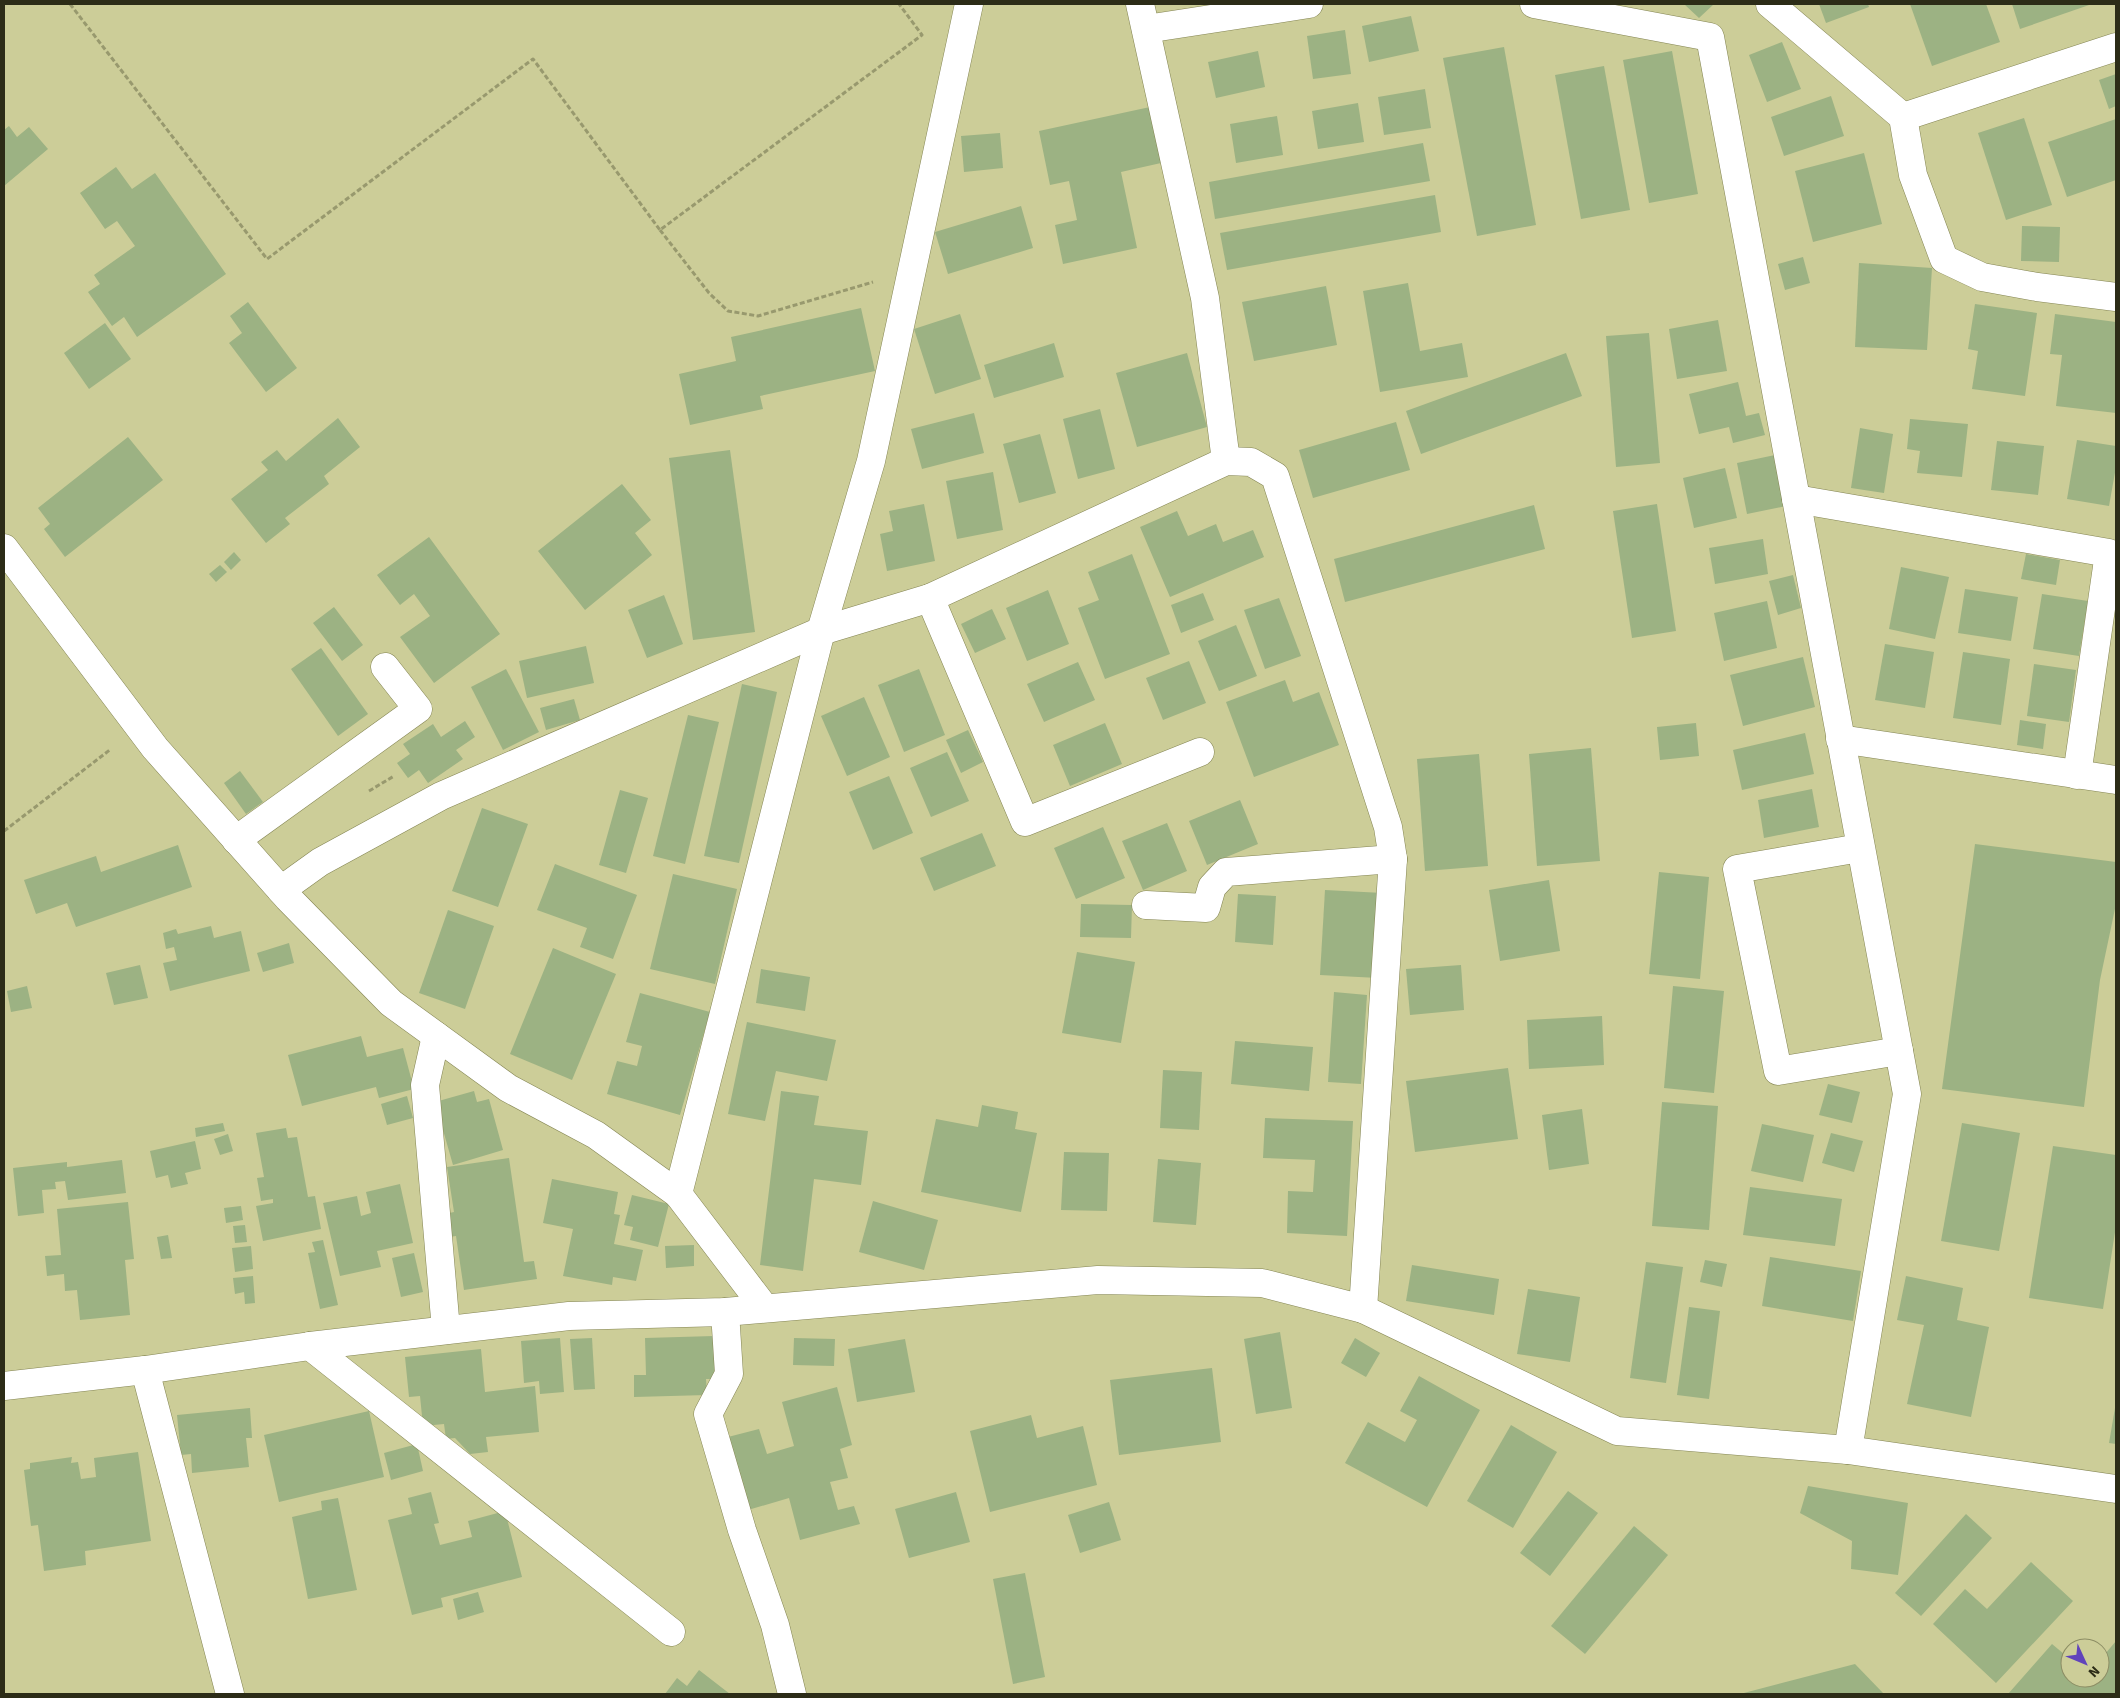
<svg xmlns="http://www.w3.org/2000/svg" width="2120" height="1698" viewBox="0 0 2120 1698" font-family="'Source Sans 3',sans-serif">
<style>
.building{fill:#9cb283}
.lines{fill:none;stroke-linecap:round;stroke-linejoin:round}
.street-casing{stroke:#848553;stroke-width:29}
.secondary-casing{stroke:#848553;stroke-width:29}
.path{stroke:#98996e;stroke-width:3;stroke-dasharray:5 2.5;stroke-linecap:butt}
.street{stroke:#fff;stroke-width:28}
.secondary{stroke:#fff;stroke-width:28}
</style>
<rect width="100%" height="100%" fill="#cccd98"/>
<g class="building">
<path d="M1684,4H1714L1699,18Z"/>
<path d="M1819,4H1868L1869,7L1826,23Z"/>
<path d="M1910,4H1986L2000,42L1932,66Z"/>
<path d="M2012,4H2092L2020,29Z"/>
<path d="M1411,16L1419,51L1369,62L1362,26Z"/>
<path d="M1345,30L1351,74L1313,79L1307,36Z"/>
<path d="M1782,42L1801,89L1767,102L1749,55Z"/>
<path d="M1504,47L1536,225L1477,236L1443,58Z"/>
<path d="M1258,51L1265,87L1216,98L1208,62Z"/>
<path d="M1672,51L1698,194L1649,203L1623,60Z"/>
<path d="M1604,66L1630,210L1581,219L1555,75Z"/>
<path d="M2116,74V106L2109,109L2099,80Z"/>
<path d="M1425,89L1431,128L1384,135L1378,97Z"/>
<path d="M1831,96L1844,136L1784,156L1771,117Z"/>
<path d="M1358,103L1364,142L1318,149L1312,111Z"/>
<path d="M1150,107L1161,163L1121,172L1137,248L1063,264L1055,225L1077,220L1069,181L1050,185L1039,131Z"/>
<path d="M1277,116L1283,155L1236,163L1230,124Z"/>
<path d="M2024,118L2052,205L2006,220L1978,133Z"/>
<path d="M2116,119V180L2067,197L2048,142Z"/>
<path d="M9,126L17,137L29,127L48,149L4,186V130Z"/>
<path d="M1000,133L1003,168L964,172L961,136Z"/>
<path d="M1423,143L1430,181L1215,219L1209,182Z"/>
<path d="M1864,153L1882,224L1813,242L1795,171Z"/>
<path d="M116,167L132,189L155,173L226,274L137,337L124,317L112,326L88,292L100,284L94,275L135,246L117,221L105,229L80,193Z"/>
<path d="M1435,195L1441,232L1227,270L1220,233Z"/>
<path d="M1021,206L1033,248L948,274L935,232Z"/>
<path d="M2022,226L2060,227L2059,262L2021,261Z"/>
<path d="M1803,257L1810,283L1785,290L1778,264Z"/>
<path d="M1859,263L1932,268L1927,350L1855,347Z"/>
<path d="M1408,283L1420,351L1462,343L1468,377L1380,392L1363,291Z"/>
<path d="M1326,286L1337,345L1254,361L1242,302Z"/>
<path d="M248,302L297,368L266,392L229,343L242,333L230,316Z"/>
<path d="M1975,304L2037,313L2025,396L1972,389L1978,351L1968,349Z"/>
<path d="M861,308L875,371L760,396L763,409L690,425L679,374L736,361L731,337Z"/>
<path d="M960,314L981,379L935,394L914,329Z"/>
<path d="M2055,314L2116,322V413L2056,406L2062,355L2050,354Z"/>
<path d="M1718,320L1727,371L1677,379L1669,329Z"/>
<path d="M105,323L131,359L89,389L64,353Z"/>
<path d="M1649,333L1660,463L1616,467L1606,336Z"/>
<path d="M1054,343L1064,377L994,398L984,365Z"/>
<path d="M1187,353L1207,427L1137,447L1116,373Z"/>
<path d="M1566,353L1582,396L1421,454L1406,411Z"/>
<path d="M1738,382L1746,416L1759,413L1765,435L1733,443L1729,427L1699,434L1689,394Z"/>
<path d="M1100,409L1115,469L1078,479L1063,419Z"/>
<path d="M974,413L984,453L922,469L911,429Z"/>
<path d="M338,418L360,447L324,476L329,484L285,518L290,524L266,543L231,499L268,470L261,462L277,450L286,461Z"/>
<path d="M1910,419L1968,424L1962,477L1917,473L1920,451L1907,449Z"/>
<path d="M1396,422L1410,470L1313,498L1299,450Z"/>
<path d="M1860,428L1893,434L1884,493L1851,488Z"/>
<path d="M1040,434L1056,493L1019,503L1003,444Z"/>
<path d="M128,437L163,480L65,557L44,529L50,524L38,508Z"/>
<path d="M2077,440L2116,446V467L2109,506L2067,499Z"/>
<path d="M1997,441L2044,446L2038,495L1991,490Z"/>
<path d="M730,450L755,632L693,640L669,458Z"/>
<path d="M1775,455L1786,506L1747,514L1737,463Z"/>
<path d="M1725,468L1737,518L1694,528L1683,478Z"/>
<path d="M993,472L1003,530L957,539L946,481Z"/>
<path d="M622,484L651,520L635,533L652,555L585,610L538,551Z"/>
<path d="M924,504L935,561L887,571L880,534L893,531L889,511Z"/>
<path d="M1657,504L1676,631L1632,638L1613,511Z"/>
<path d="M1534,505L1545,549L1345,602L1334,559Z"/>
<path d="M1177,511L1188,536L1216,524L1223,542L1253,530L1264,557L1170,597L1140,527Z"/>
<path d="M429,537L500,634L434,683L400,637L430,616L414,594L400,605L377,575Z"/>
<path d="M1763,539L1768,574L1715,584L1709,548Z"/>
<path d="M234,552L241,560L231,570L224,562Z"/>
<path d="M1132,554L1170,654L1105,679L1078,608L1099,600L1088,572Z"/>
<path d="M2026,554L2060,560L2056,585L2021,579Z"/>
<path d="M220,565L227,572L216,582L209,574Z"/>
<path d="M1901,567L1949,577L1935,639L1889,629Z"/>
<path d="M1793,575L1801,608L1778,615L1769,581Z"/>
<path d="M1965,589L2018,597L2011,641L1958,633Z"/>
<path d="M1048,590L1069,644L1027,661L1006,608Z"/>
<path d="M1203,593L1214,620L1181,633L1171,605Z"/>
<path d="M2042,594L2088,601L2079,656L2033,649Z"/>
<path d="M664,595L683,644L647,658L628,610Z"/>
<path d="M1279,598L1301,656L1265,669L1244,610Z"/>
<path d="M1767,601L1777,648L1724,661L1714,613Z"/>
<path d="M334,607L363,645L342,661L313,623Z"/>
<path d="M992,609L1006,639L975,653L961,624Z"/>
<path d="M1236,625L1257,676L1219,691L1198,641Z"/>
<path d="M1885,644L1934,652L1925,708L1875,700Z"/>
<path d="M586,646L594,683L527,698L519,661Z"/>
<path d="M321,648L368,714L338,736L291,669Z"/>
<path d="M1963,652L2010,659L2001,725L1953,718Z"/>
<path d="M1803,657L1815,707L1743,726L1730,675Z"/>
<path d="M1189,661L1206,703L1163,720L1146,678Z"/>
<path d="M1078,662L1095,700L1044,722L1027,684Z"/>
<path d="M2034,664L2076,670L2069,722L2027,716Z"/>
<path d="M506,669L539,732L503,750L471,687Z"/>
<path d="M919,669L945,735L904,752L878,685Z"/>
<path d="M1285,680L1293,702L1319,692L1339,745L1254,777L1226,702Z"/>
<path d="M742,684L777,692L739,863L704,856Z"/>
<path d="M864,697L890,757L847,776L821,716Z"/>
<path d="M574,699L580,720L546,730L540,708Z"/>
<path d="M688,715L719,722L685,864L653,856Z"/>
<path d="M2020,720L2046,724L2043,749L2017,745Z"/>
<path d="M465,721L475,737L456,750L463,759L428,783L419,770L408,778L397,763L410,754L403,744L433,724L441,737Z"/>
<path d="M1105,723L1122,764L1070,786L1053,745Z"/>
<path d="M1696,723L1699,756L1660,760L1657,727Z"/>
<path d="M968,730L983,762L961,773L946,740Z"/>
<path d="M1805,733L1814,774L1742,790L1733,750Z"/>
<path d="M1591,748L1600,861L1537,866L1529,754Z"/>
<path d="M947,752L969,801L931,817L910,768Z"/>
<path d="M1479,754L1488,866L1425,871L1417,759Z"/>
<path d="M240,771L263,802L246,814L224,783Z"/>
<path d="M889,776L913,833L873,850L849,792Z"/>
<path d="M1812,789L1819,827L1764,838L1758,800Z"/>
<path d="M620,790L648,798L626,873L599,865Z"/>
<path d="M1240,800L1258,844L1207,865L1189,821Z"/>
<path d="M482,808L528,824L498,907L452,891Z"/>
<path d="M1167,823L1187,871L1143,890L1122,841Z"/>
<path d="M1103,827L1125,878L1076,899L1054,848Z"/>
<path d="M982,833L996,866L934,891L920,858Z"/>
<path d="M1975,844L2116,862V904L2100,980L2084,1107L1942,1089Z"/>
<path d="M178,845L192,887L76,927L67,903L36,914L24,880L96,856L101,872Z"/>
<path d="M555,864L637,895L613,959L580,947L587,928L537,910Z"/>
<path d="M1659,872L1709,877L1700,979L1649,974Z"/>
<path d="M673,874L737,889L715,984L650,969Z"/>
<path d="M1549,880L1560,951L1500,961L1489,890Z"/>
<path d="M1325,890L1383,893L1378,978L1320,975Z"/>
<path d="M1238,894L1276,896L1273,945L1235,942Z"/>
<path d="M1081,904L1132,905L1131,938L1080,937Z"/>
<path d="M448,910L494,926L465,1009L419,993Z"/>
<path d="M211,926L214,938L241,931L250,971L170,991L163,963L177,960L174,947L166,949L163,933L176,929L178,934Z"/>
<path d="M289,943L294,963L263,972L257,953Z"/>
<path d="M553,948L616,974L572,1080L510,1054Z"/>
<path d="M1077,952L1135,962L1121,1043L1062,1033Z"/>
<path d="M140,965L148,998L114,1005L106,973Z"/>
<path d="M1461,965L1464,1010L1410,1015L1406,969Z"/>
<path d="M761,969L810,977L805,1011L756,1003Z"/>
<path d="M27,986L32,1008L11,1012L7,991Z"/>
<path d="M1673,986L1724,991L1714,1093L1664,1088Z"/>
<path d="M1334,992L1367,995L1361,1084L1328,1082Z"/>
<path d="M640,993L710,1012L680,1115L607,1094L617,1061L637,1066L642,1046L626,1042Z"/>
<path d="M1602,1016L1604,1065L1529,1069L1527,1020Z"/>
<path d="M747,1022L836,1040L827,1081L776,1071L765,1121L728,1114Z"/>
<path d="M361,1036L367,1057L403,1048L414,1089L379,1098L376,1087L302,1106L288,1055Z"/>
<path d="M1235,1041L1313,1047L1309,1091L1231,1084Z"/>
<path d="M1508,1068L1518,1139L1415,1152L1406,1081Z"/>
<path d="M1163,1070L1202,1072L1199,1130L1160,1128Z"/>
<path d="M1828,1084L1860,1092L1852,1123L1819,1115Z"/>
<path d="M474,1091L477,1102L489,1099L503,1150L453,1165L435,1102Z"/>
<path d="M781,1091L819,1096L814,1125L868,1131L861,1185L814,1179L803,1271L760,1265Z"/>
<path d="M407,1096L413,1118L387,1125L381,1104Z"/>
<path d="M1662,1102L1718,1106L1709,1230L1652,1226Z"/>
<path d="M982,1105L1018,1112L1015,1129L1037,1133L1021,1212L921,1192L936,1119L978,1127Z"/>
<path d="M1582,1109L1589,1164L1549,1170L1542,1115Z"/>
<path d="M1265,1118L1353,1121L1347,1236L1287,1233L1288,1191L1313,1192L1315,1160L1263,1158Z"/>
<path d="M223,1123L225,1131L196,1137L195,1128Z"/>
<path d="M1962,1123L2020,1133L1999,1251L1941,1241Z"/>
<path d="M1762,1124L1814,1135L1803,1182L1751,1171Z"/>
<path d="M286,1128L288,1138L297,1137L308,1197L315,1196L321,1229L263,1241L256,1206L273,1203V1199L261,1201L257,1178L264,1177L256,1133Z"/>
<path d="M1831,1133L1863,1141L1854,1172L1822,1163Z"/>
<path d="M228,1134L233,1151L220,1155L214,1139Z"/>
<path d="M195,1141L201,1169L185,1173L188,1184L171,1188L168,1175L156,1178L150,1151Z"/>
<path d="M2053,1146L2116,1155V1226L2103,1309L2029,1298Z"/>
<path d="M1064,1152L1109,1153L1107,1211L1061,1210Z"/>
<path d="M509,1158L524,1262L534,1261L537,1279L464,1290L456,1236L449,1237L445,1214L454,1212L447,1167Z"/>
<path d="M1158,1159L1201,1163L1196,1225L1153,1222Z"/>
<path d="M122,1160L126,1193L68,1200L65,1181L55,1182L56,1189L42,1190L44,1213L18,1216L13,1168L67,1162V1167Z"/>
<path d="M552,1179L618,1192L614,1214L620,1215L614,1244L643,1250L636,1281L613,1277L612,1285L563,1276L573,1229L543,1223Z"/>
<path d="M400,1184L413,1243L377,1251L381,1267L340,1276L323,1203L357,1196L361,1216L371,1213L366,1192Z"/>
<path d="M1750,1187L1842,1199L1835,1246L1743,1235Z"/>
<path d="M632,1195L669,1204L658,1247L630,1240L633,1227L624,1225Z"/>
<path d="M873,1201L938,1220L924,1270L859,1252Z"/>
<path d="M128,1202L134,1259L125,1260L130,1315L80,1320L77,1290L65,1291L64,1274L47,1276L45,1256L61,1255L57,1209Z"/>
<path d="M241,1206L243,1220L226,1223L224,1208Z"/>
<path d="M245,1225L247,1242L235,1243L233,1226Z"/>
<path d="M168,1235L172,1258L161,1259L157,1237Z"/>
<path d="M323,1240L338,1305L320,1309L308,1253L315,1252L312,1242Z"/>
<path d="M694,1245V1266L666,1268L665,1246Z"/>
<path d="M251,1246L253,1269L235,1272L232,1248Z"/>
<path d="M414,1253L423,1292L401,1297L392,1258Z"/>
<path d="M1770,1257L1861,1271L1853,1321L1762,1306Z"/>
<path d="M1705,1260L1727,1264L1722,1287L1700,1282Z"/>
<path d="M1646,1262L1683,1267L1666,1383L1630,1378Z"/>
<path d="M1412,1265L1499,1279L1494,1315L1406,1301Z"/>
<path d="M253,1276L255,1303L245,1304L244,1292L235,1294L233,1278Z"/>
<path d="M1906,1276L1963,1288L1957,1320L1989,1327L1971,1417L1907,1404L1924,1325L1897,1320Z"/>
<path d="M1528,1289L1580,1297L1570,1362L1517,1354Z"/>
<path d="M1689,1307L1720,1311L1709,1399L1677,1395Z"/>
<path d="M1280,1332L1292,1408L1256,1414L1244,1339Z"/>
<path d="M714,1336L715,1379H706L707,1395L634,1397V1375H646L645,1338Z"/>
<path d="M560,1338L564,1392L540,1394L539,1381L524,1383L521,1341Z"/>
<path d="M592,1338L595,1389L574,1390L570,1339Z"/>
<path d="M794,1338L835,1339L834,1366L793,1365Z"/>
<path d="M1355,1338L1380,1353L1366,1377L1341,1363Z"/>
<path d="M905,1339L915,1392L857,1402L848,1349Z"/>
<path d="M481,1349L485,1392L535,1386L539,1432L486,1437L488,1452L470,1454L455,1438L446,1439L444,1424L423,1426L420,1396L409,1397L405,1357Z"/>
<path d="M1212,1368L1221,1442L1119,1455L1110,1380Z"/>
<path d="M1419,1376L1480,1410L1427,1507L1345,1463L1368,1422L1405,1442L1417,1420L1400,1411Z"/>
<path d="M837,1387L852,1445L840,1449L848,1478L830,1482L838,1510L854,1506L860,1524L800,1540L789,1498L748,1510L728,1437L759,1429L767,1454L794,1446L782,1402Z"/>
<path d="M250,1408L252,1438H246L249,1467L192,1473L191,1454L181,1455L177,1415Z"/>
<path d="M2115,1408L2116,1409V1444L2109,1443Z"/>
<path d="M369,1411L384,1477L279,1502L264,1435Z"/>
<path d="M1031,1415L1037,1438L1083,1426L1097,1485L990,1512L970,1431Z"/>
<path d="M1511,1425L1557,1452L1513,1528L1467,1501Z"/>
<path d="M417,1444L423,1471L391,1480L384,1453Z"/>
<path d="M138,1452L151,1541L85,1551L86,1565L44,1571L38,1525L31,1526L24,1470L30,1469V1463L72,1457L71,1463L78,1462L81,1479L96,1477L94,1458Z"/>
<path d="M1808,1486L1908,1503L1898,1575L1851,1569L1852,1541L1800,1513Z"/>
<path d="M1568,1491L1598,1513L1550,1576L1520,1553Z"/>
<path d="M431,1492L439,1523L434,1524L440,1545L472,1537L468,1521L505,1511L522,1577L441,1598L443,1607L412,1615L388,1520L412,1514L408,1498Z"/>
<path d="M956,1492L970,1542L909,1558L895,1509Z"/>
<path d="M338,1498L357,1590L308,1599L292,1517L322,1510L321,1501Z"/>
<path d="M1109,1502L1121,1540L1080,1553L1068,1515Z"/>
<path d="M1966,1514L1992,1538L1921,1616L1895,1593Z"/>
<path d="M1634,1526L1668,1555L1585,1654L1551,1626Z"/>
<path d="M2031,1562L2073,1601L1996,1683L1933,1624L1965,1589L1987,1609Z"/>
<path d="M1025,1573L1045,1677L1013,1684L993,1579Z"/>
<path d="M478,1592L484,1612L458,1620L453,1599Z"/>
<path d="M2116,1641V1694H2008L2052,1644L2070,1659V1678H2100V1660Z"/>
<path d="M1855,1664L1884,1694H1740Z"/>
<path d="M699,1670L730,1694H665L677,1678L687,1686Z"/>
</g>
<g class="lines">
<g class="street-casing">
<g id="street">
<path d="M1140,4L1205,298L1226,461"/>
<path d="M1534,4L1710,37L1907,1094L1848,1450"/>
<path d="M1770,4L1903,117L1913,175L1944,259L1982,277L2037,287L2116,297"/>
<path d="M1146,29L1309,4"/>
<path d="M1903,117L2116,47"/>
<path d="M1796,499L2109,553L2077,775"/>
<path d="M930,598L1025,822L1200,752"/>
<path d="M1840,739L2116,780"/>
<path d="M236,840L418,709L385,667"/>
<path d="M1860,848L1737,869L1778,1071L1899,1051"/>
<path d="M281,890L320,862L441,796L821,631L930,598L1226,461L1251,462L1275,476L1388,827L1393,859L1363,1309"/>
<path d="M1146,905L1206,908L1212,887L1226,872L1393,859"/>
<path d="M436,1036L425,1085L446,1330"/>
<path d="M678,1194L821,631L871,461L969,4"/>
<path d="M725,1312L729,1374L708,1414L742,1530L775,1625L792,1694"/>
<path d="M310,1346L671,1632"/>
<path d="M145,1370L230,1694"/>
</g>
</g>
<g class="secondary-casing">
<g id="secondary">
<path d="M4,548L155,748L288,898L391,1003L508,1088L596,1135L678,1194L764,1307"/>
<path d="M4,1386L145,1370L310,1346L569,1316L725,1312L1098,1280L1262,1283L1363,1309L1617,1431L1848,1450L2116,1489"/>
</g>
</g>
<g class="path">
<path d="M70,4L267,259L533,59L660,230L922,35L899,4"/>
<path d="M660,230L709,293L728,311L758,316L873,282"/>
<path d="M369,791L394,776"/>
<path d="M4,831L111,749"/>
</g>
<use href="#street" class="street"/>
<use href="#secondary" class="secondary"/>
</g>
<rect width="2120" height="1698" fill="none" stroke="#2c2c17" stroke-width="10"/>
<g transform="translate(2085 1663) rotate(134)"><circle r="24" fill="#cccd98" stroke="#8c8d64"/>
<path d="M0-4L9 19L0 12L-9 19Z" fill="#6043bb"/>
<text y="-8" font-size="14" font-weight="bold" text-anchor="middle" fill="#2c2c17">N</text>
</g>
</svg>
